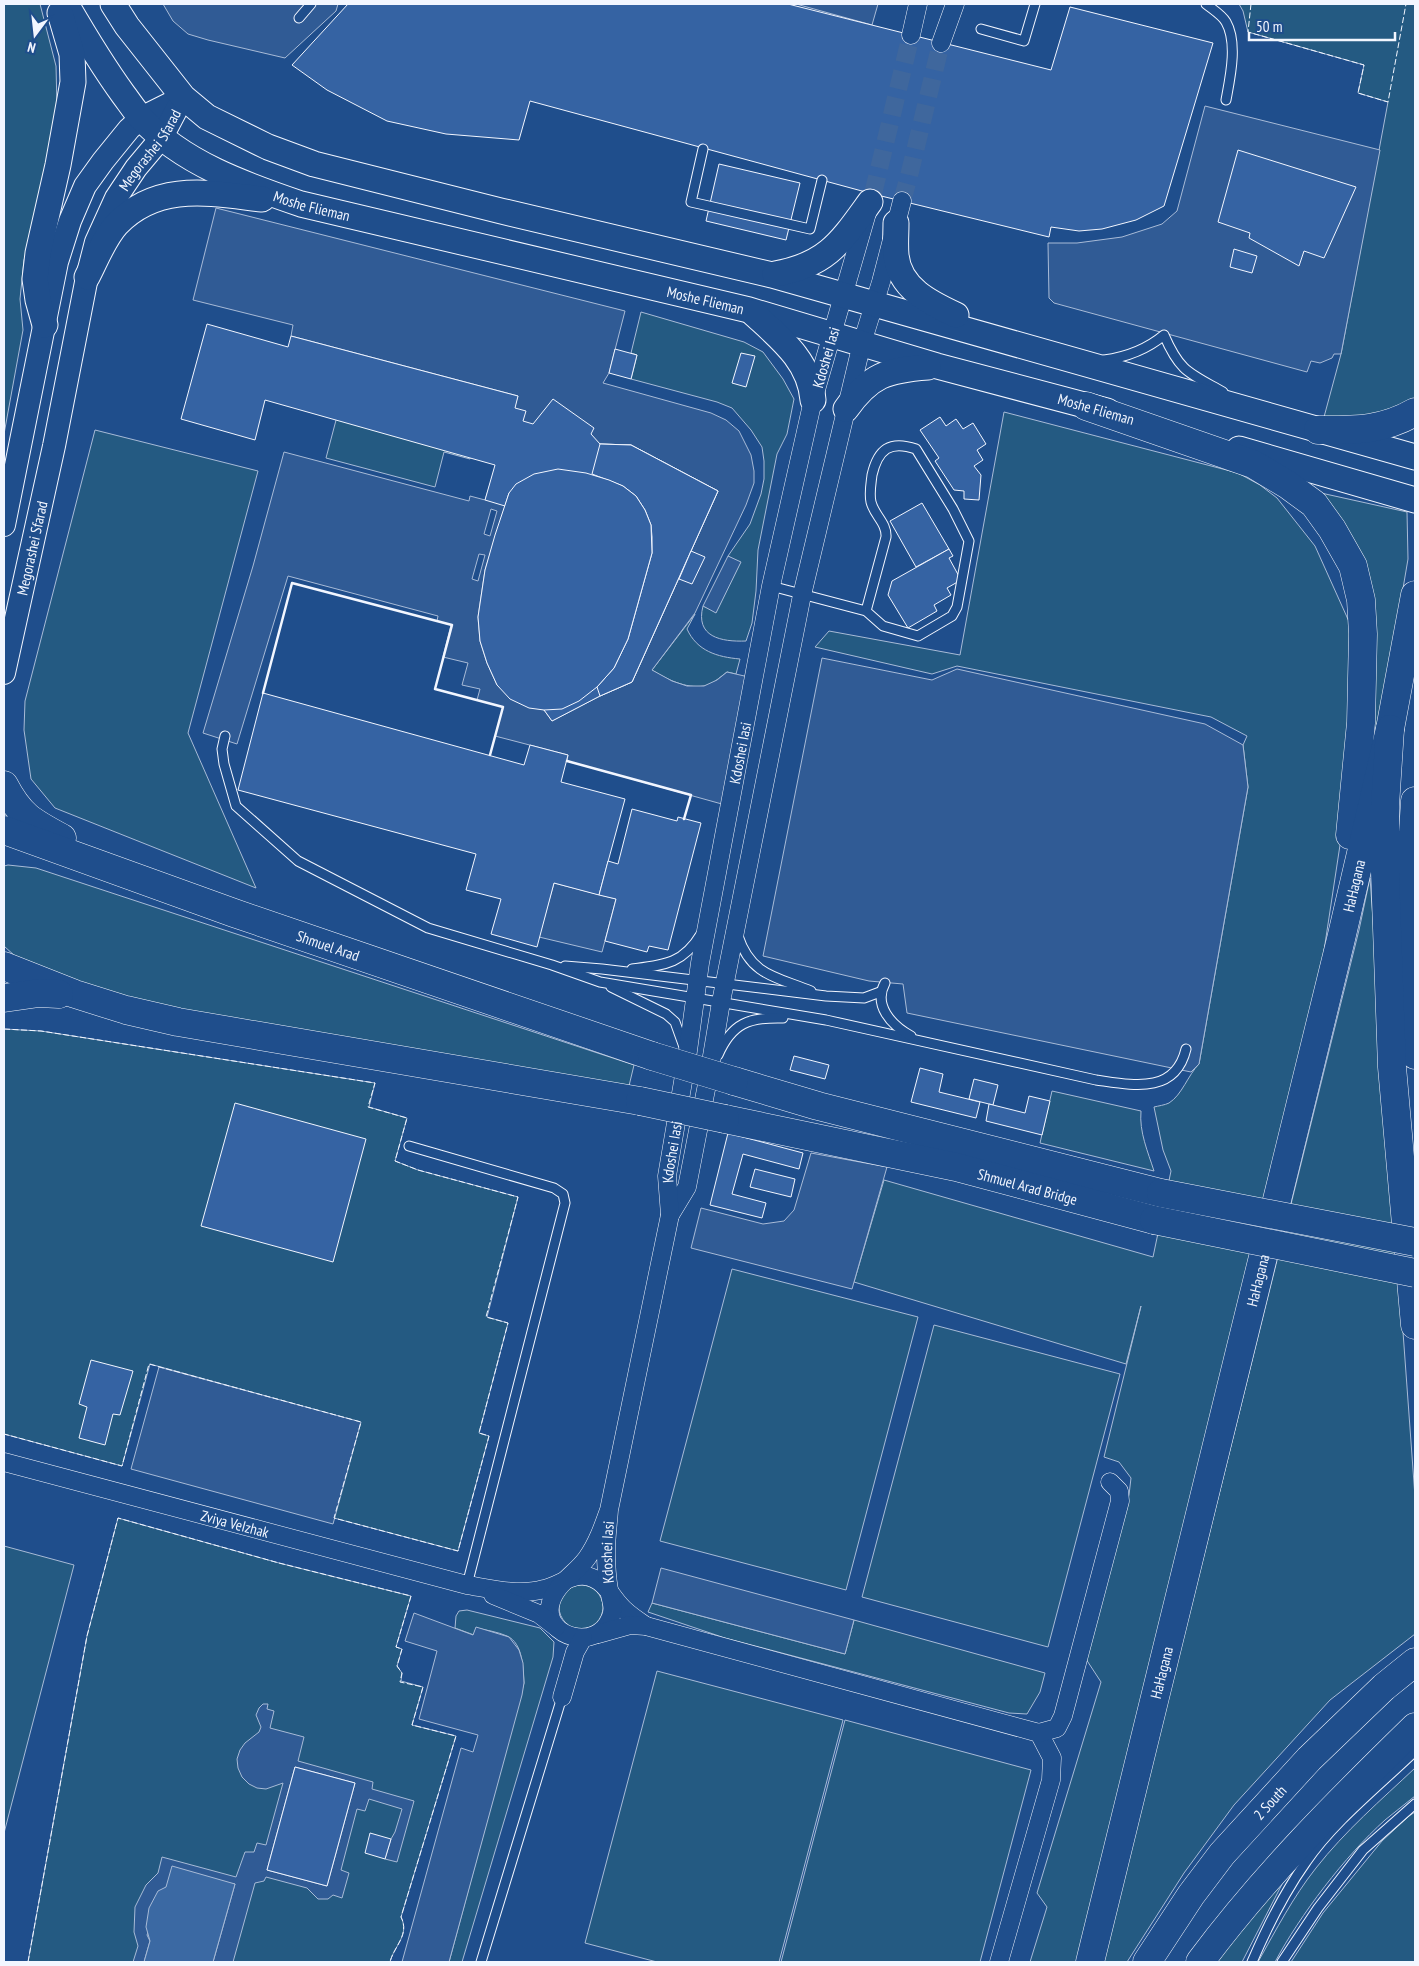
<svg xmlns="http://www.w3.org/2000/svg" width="1419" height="1966" viewBox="0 0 1419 1966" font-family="'PT Sans Narrow',sans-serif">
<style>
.green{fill:#245a82;stroke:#a8bbd7}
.parking{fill:#305b95;stroke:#a8bbd7;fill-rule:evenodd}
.water{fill:#3b69a3;stroke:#a8bbd7}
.building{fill:#3563a3;stroke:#f2f6ff}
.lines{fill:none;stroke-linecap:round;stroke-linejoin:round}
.minor-tunnel{stroke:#3f679d;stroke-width:18;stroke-dasharray:18 9;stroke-linecap:butt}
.service-casing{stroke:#f2f6ff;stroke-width:11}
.minor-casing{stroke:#f2f6ff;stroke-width:19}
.tertiary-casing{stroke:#f2f6ff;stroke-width:24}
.secondary-casing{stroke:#f2f6ff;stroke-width:27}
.trunk-casing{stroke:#f2f6ff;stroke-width:29}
.motorway-casing{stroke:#f2f6ff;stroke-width:29}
.service{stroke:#1f4e8c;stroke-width:9}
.minor{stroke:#1f4e8c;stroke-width:18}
.tertiary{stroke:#1f4e8c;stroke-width:22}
.secondary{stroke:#1f4e8c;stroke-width:25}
.trunk{stroke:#1f4e8c;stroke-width:28}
.motorway{stroke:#1f4e8c;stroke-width:28}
.trunk-bridge-casing{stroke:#f2f6ff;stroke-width:29;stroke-linecap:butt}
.trunk-bridge{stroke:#1f4e8c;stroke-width:28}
.fence{stroke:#f2f6ff;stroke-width:1;stroke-dasharray:6 2.5;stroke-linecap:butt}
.wall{stroke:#f2f6ff;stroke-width:2.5}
.labels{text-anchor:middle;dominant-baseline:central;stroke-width:4;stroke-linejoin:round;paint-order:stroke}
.street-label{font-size:15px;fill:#f2f6ff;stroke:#1f4e8c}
</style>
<rect width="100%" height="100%" fill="#1f4e8c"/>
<g class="green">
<path d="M4,4H40L56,66L57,107L34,226L24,260L20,299L23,330L4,434Z"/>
<path d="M1239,4H1415V399L1378,422L1324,417L1341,354L1388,102L1358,93L1364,65L1248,32L1243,11Z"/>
<path d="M641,312L744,342L763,352L783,379L794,399L787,434L777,454L758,550L756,591L752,623L746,641C721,642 695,637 703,606L716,612L740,563L728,556L750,524L761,494L764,479V461L762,447L751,430L732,408L717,402L631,379L637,355L631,353Z"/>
<path d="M349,371L484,408L470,459L444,452L435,487L326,458Z"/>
<path d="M1004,412L1238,473L1260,485L1277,498L1315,546L1351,626L1354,670L1340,845L1315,1010L1079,1962H1030L1047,1907L1037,1893L1101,1682L1084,1656L1129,1495L1131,1478L1119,1462L1104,1457L1141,1306L1126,1364L854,1282L884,1180L1153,1257L1171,1171L1163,1150L1154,1107C1158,1106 1165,1105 1169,1103C1182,1095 1188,1075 1199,1064L1248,787L1243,745L1247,736L1211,717L957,666L932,674L815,647L829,631L960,655Z"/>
<path d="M95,430L258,471L188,733L256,888L55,808L31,779L24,730L25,701Z"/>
<path d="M1321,493L1407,512L1408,559L1382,712L1362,784L1372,623Z"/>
<path d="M695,614L687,629C697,651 717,657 740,659L736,674L727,672C720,677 712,685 704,686C686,689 666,679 652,670Z"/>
<path d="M8,865L36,868L634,1065L628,1090L199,1014L100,991L16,957L4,946V866Z"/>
<path d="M1370,878L1415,1497V1634L1330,1700L1234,1805L1184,1873L1127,1962H1103L1359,930Z"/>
<path d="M4,1029L41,1031L375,1083L369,1107L407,1118L395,1161L418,1170L518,1197L487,1317L508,1323L479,1433L489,1436L458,1551L334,1518L360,1422L150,1364L122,1466L4,1434Z"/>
<path d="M1052,1091L1141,1111C1139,1132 1148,1152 1154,1171L1040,1143Z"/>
<path d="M732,1269L918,1317L846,1590L660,1541Z"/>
<path d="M934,1325L1120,1374L1048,1647L862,1597Z"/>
<path d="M118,1518L279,1563L411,1596L396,1647L402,1649L397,1666L402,1673L401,1681L423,1687L412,1725L456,1736L401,1917C410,1935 394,1946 390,1962H28L87,1636Z"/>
<path d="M4,1546L74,1565L4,1833Z"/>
<circle cx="581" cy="1607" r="22"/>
<path d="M652,1603L845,1654L854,1620L1045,1673L1040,1692L1027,1714L1009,1713L725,1638L648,1612Z"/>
<path d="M467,1610L540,1628L554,1642L553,1657L462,1962H449L524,1683C523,1668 523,1643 507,1636C498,1632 486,1630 476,1628L474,1635L455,1628L456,1616L459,1611Z"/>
<path d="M657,1671L843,1720L779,1962H657L585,1943Z"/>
<path d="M845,1720L1031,1770L980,1962H781Z"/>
<path d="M1415,1768V1796C1405,1804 1395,1812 1385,1820C1345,1856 1300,1915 1275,1962H1258C1276,1930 1293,1897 1316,1868C1345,1831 1381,1800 1415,1768Z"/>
<path d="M1415,1812V1962H1291L1323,1913L1382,1841L1409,1816Z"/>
<path d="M1296,1857L1242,1962H1217Z"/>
</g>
<g class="parking">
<path d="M163,4H338L336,11L285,58L208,40L188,34L173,21Z"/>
<path d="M796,4H878L872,25Z"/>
<path d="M1205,106L1380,150L1341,354H1334L1332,358L1320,363L1311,361L1307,372L1054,303L1049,298L1048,243H1077L1122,237L1162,224L1177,211Z"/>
<path d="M216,208L625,311L609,373L603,383L711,413L726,420L739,431L751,455L754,471V483L746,505L695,613L652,670L672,681L687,686H704L717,680L727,672L753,678L729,806L567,761L568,755L495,736L503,707L477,700L480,689L462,685L468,663L443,657L451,625L437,621L438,616L288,576L237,744L203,733L253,566L284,452L469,501L470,496L485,500L518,396L291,336L293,325L193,300ZM600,444L631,445L718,491L632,682L600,696L552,721L544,710L497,685L487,663L480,641L478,617L485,570L505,506L592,474ZM491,509L497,511L490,536L484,534ZM479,554L485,555L478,581L472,579Z"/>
<path d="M728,556L741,562L716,613L703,606Z"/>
<path d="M822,658L932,680L957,669L1205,724L1243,745L1248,787L1199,1064L1191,1072L907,1013L903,984L869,981L763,956Z"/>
<path d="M554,883L616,899L602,952L539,937Z"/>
<path d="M811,1153L887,1167L852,1289L691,1248L701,1208L763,1224L784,1221L794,1210Z"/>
<path d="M159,1367L361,1422L333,1524L131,1469Z"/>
<path d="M661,1568L854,1620L845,1654L652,1603Z"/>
<path d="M414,1613L473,1635L476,1627L509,1637L519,1650L523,1663L524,1683L522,1695L449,1962H402L461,1748L473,1752L478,1735L419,1719L437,1651L405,1641Z"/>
<path d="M263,1704H268L267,1709L274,1711L270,1728L304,1737L298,1761L373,1782L372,1789L414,1801L397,1862L385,1859L391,1839L395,1832L402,1809L369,1799L365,1811L357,1809L341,1870L349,1873L342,1898L333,1895L328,1899H318L307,1888L266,1877L264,1881L255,1883L233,1962H213L235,1884L166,1887L147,1935L150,1941L144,1962H133L138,1946L134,1932L135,1907L146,1885L158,1873L162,1857L236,1877L245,1852H254L257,1843L266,1845L283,1783L266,1789L257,1788L249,1784L242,1777L238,1768L237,1759L240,1750L245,1743L259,1732L261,1727L256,1715L259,1708ZM295,1767L355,1783L327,1886L267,1870Z"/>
</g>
<path class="water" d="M172,1866L235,1884L213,1962H144L150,1941L146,1927L149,1908L158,1891L166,1887Z"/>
<g class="building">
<path d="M348,4H788L1051,70L1070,7L1213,43L1164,206L1136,220L1102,229L1079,231L1051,227L1049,237L873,194L530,101L519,140L446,134L387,121L327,90L292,65Z"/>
<path d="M1238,150L1356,187L1324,258L1304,251L1299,266L1249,238L1250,233L1218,222Z"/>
<path d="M719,164L800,183L786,240L706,221Z"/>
<path d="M1234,249L1257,256L1252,273L1230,267Z"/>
<path d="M207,324L288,347L291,336L518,396L515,408L526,411L523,421L533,424L553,399L594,428L591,434L600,444L631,445L718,491L632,682L600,696L552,721L539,703L520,697L532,649L504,641L538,516L522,511L526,497L509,493L505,506L485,500L495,465L265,400L255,440L181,419Z"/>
<path d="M615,349L637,355L631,379L609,373Z"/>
<path d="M741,353L755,356L746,387L732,383Z"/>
<path d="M940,417L946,426L956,419L963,429L973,423L986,444L977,450L983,460L974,466L981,475L979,500L964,499V491L954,490L935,461L939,458L920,430Z"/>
<path d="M600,444L631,445L718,491L632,682L600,696L597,687L614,668L628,639L652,553V537L651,525L645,510L636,496L623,486L592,474Z"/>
<path d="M558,469L586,473L609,480L623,486L636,496L645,510L651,525L652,553L628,639L614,668L597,687L579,701L562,709L544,710L529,708L510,699L497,685L487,663L480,641L478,617L485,570L495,535L509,493L516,484L534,474Z"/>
<path d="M922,503L949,549L916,567L890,521Z"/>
<path d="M949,549L953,556L949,558L961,580L947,588L951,595L934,605L937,611L908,628L888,595L892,581Z"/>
<path d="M691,551L705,557L692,584L679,579Z"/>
<path d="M263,693L524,765L530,745L568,755L561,782L625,799L599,895L554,883L537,947L491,934L501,899L466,890L476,854L238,790Z"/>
<path d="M632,809L677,821L678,817L701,823L668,950L649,946L647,952L605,941L616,899L599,895L608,861L618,864Z"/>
<path d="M794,1056L829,1065L825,1079L790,1070Z"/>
<path d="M920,1068L943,1074L939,1092L980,1102L976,1118L911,1102Z"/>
<path d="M974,1079L998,1085L993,1105L969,1099Z"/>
<path d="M1029,1096L1050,1101L1042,1135L986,1121L989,1104L1025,1113Z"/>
<path d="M235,1103L366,1139L333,1262L201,1226Z"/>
<path d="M728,1133L803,1153L799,1169L743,1154L732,1194L766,1203L762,1218L710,1205Z"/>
<path d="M755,1169L795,1179L791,1197L750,1187Z"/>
<path d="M91,1360L133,1371L120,1415L113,1414L105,1445L79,1438L87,1407L79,1404Z"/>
<path d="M295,1767L355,1783L327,1886L267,1870Z"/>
<path d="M370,1833L391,1839L385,1859L365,1853Z"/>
</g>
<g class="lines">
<g class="minor-tunnel">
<path d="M873,194L911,35"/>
<path d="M902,201L909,176L941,43"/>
</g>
<g class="service-casing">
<g id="service">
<path d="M1206,4C1212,9 1222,15 1226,22C1238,43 1230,78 1226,100"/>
<path d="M299,18L311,4"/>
<path d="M981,29L1024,41L1035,4"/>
<path d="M703,149L691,202L810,229L822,180"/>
<path d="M1104,360C1127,357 1146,350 1164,335C1180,372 1189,373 1223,392"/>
<path d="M771,586L866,611L883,626L918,636L952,616L957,607L969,541L953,509L916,449C890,440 878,449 872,475C871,484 869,493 871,502C874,515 887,523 886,537L866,611"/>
<path d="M225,736L222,749L224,764L236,806L298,861L428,928L552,965L600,982L826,1020L1096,1080C1132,1085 1175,1095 1186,1049"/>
<path d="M738,936C751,976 777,977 811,991"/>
<path d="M565,966L602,969L826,996L864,998L880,992"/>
<path d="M632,969C664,965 683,964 701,934"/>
<path d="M885,983C873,1005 891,1025 911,1036"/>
<path d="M611,987L666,1014L675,1022L684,1047"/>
<path d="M718,1055C732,1023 749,1017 783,1018"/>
<path d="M409,1146L554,1188L563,1194L565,1203L467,1585"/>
<path d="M481,1962L562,1697"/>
<path d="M1252,1962C1267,1927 1284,1893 1306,1862C1333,1822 1380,1785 1415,1751"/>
<path d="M1282,1962L1318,1908L1363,1850L1415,1804"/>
</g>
</g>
<g class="minor-casing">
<g id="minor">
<path d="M911,35L918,4"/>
<path d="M941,43L955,4"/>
<path d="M670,1215L687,1187L709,1074L721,1002L802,595L862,343L881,282L902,201"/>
<path id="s1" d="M4,1462L467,1585C492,1589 519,1596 544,1589C562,1585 576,1569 595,1579C606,1584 611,1595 619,1604C626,1613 636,1619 646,1626"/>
<path id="s2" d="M609,1510C603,1527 597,1544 587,1558C575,1575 554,1584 550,1606C545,1638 597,1651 610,1619C615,1609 611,1601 609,1590C607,1578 606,1565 606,1552C606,1538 608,1524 609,1510L670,1215L667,1176L687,1058L700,963L771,586L813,400L867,213"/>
<path d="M493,1595L539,1614L556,1627"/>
<path d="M598,1634L630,1625L646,1626L1039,1733L1052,1758L1051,1780L999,1962"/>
<path d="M562,1697L575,1652L583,1638"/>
<path d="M1039,1733L1057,1728L1063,1716L1120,1501L1119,1491L1110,1482"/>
</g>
</g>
<g class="tertiary-casing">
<g id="tertiary">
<path d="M4,525L57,262L70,221L85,186L103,161L129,129L141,118L183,97"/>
<path id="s3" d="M4,673L54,446L87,277L96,242L116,198L136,168L162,137L183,97"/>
</g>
</g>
<g class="secondary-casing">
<g id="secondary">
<path id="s4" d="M66,4C84,35 102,65 123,94C129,102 135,111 141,118C182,163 245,185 301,204L749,310L937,366L1107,411"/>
<path d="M113,4L127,26L183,97L207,117L268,147L314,164L501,211L772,275L1415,457"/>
<path d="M896,223C896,234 895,244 896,255C899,288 930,303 956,315"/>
<path d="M775,274C827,265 841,242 870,202"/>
<path d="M87,277C96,260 104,238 117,224C158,182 209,193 262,199"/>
<path d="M753,313C780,338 810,361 813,400"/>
<path d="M45,325L38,300L35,279L38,253L58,165L73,82L72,54L60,13"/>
<path d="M846,409C870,375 887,370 928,367"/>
<path d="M1239,449L1415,500"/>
</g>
</g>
<g class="trunk-casing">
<g id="trunk">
<path d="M1086,406L1253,464L1288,485L1314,504L1332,529L1353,566L1361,600L1363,634L1361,723L1350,835"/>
<path d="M1318,430C1355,430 1382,431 1415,412"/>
<path d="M4,785C20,816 32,822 62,838"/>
<path d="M1415,801L1412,848L1410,945L1415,1055"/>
<path id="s5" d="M4,830L234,913L652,1056"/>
<path d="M4,966L75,994L126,1010L178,1022L640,1101"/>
<path d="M4,998L39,993L59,994"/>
<path d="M734,1081L818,1106L1161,1193"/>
<path id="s6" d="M725,1119L956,1167L1154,1220"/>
<path id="s7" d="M1090,1962L1341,939L1390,729L1415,595"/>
</g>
</g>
<g class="motorway-casing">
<g id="motorway">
<path d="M1390,729L1385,806V872L1392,1067L1415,1325"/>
<path id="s8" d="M1147,1962L1191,1895L1222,1854L1309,1759L1384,1687L1415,1662"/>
<path d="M1200,1962C1264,1876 1339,1801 1415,1727"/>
</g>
</g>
<use href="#service" class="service"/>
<use href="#minor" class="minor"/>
<use href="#tertiary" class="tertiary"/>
<use href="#secondary" class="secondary"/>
<use href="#trunk" class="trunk"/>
<use href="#motorway" class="motorway"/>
<g class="trunk-bridge-casing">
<g id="trunk-bridge">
<path d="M652,1056L734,1081"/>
<path d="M640,1101L725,1119"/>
<path d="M1161,1193L1415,1242"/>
<path d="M1154,1220L1415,1273"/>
</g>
</g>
<use href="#trunk-bridge" class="trunk-bridge"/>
<g class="fence">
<path d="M1251,4L1248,32L1364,65L1358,93L1388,102L1406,4"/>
<path d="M4,1029L41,1031L375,1083L368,1107L407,1118L395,1161L418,1170L518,1197L486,1317L508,1323L479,1433L489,1436L458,1551L334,1518L361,1422L149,1364L122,1466L4,1434"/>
<path d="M28,1962L87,1636L118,1518L279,1563L411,1596L396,1647L402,1649L397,1666L402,1673L400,1682L423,1687L412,1725L456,1736L401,1917C410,1935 394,1946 390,1962"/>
</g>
<g class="wall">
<path d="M263,693L292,583L452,625L435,689L503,707L490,755"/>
<path d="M567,761L691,795L684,819"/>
</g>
</g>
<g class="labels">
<g class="street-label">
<text stroke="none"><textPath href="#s3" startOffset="548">Megorashei Sfarad</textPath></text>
<text stroke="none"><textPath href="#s4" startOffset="331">Moshe Flieman</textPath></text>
<text stroke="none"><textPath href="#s4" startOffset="736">Moshe Flieman</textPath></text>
<text stroke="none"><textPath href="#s2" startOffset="1486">Kdoshei Iasi</textPath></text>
<text transform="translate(1096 409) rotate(16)">Moshe Flieman</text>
<text stroke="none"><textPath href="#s3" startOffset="128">Megorashei Sfarad</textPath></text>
<text stroke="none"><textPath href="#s2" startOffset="1081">Kdoshei Iasi</textPath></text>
<text stroke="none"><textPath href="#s7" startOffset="1108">HaHagana</textPath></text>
<text stroke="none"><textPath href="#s5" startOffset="344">Shmuel Arad</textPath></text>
<text stroke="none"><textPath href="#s2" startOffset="676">Kdoshei Iasi</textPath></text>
<text stroke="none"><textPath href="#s6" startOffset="310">Shmuel Arad Bridge</textPath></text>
<text stroke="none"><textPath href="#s7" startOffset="702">HaHagana</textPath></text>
<text stroke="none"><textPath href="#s1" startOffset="239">Zviya VeIzhak</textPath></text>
<text stroke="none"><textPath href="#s2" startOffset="269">Kdoshei Iasi</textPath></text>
<text stroke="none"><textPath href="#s7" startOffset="298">HaHagana</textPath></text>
<text stroke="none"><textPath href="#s8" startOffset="202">2 South</textPath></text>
</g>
</g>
<rect width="1419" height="1966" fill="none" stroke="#f2f6ff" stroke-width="10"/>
<g transform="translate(35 35) rotate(195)" stroke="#1f4e8c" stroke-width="4" paint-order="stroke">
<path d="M0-4L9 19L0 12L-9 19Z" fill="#f2f6ff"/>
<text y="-8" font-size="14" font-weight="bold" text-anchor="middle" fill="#f2f6ff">N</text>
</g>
<path d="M1249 32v8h146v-8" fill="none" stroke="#f2f6ff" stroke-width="2.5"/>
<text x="1256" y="32" font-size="15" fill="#f2f6ff" stroke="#1f4e8c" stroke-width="4" paint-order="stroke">50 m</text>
</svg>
